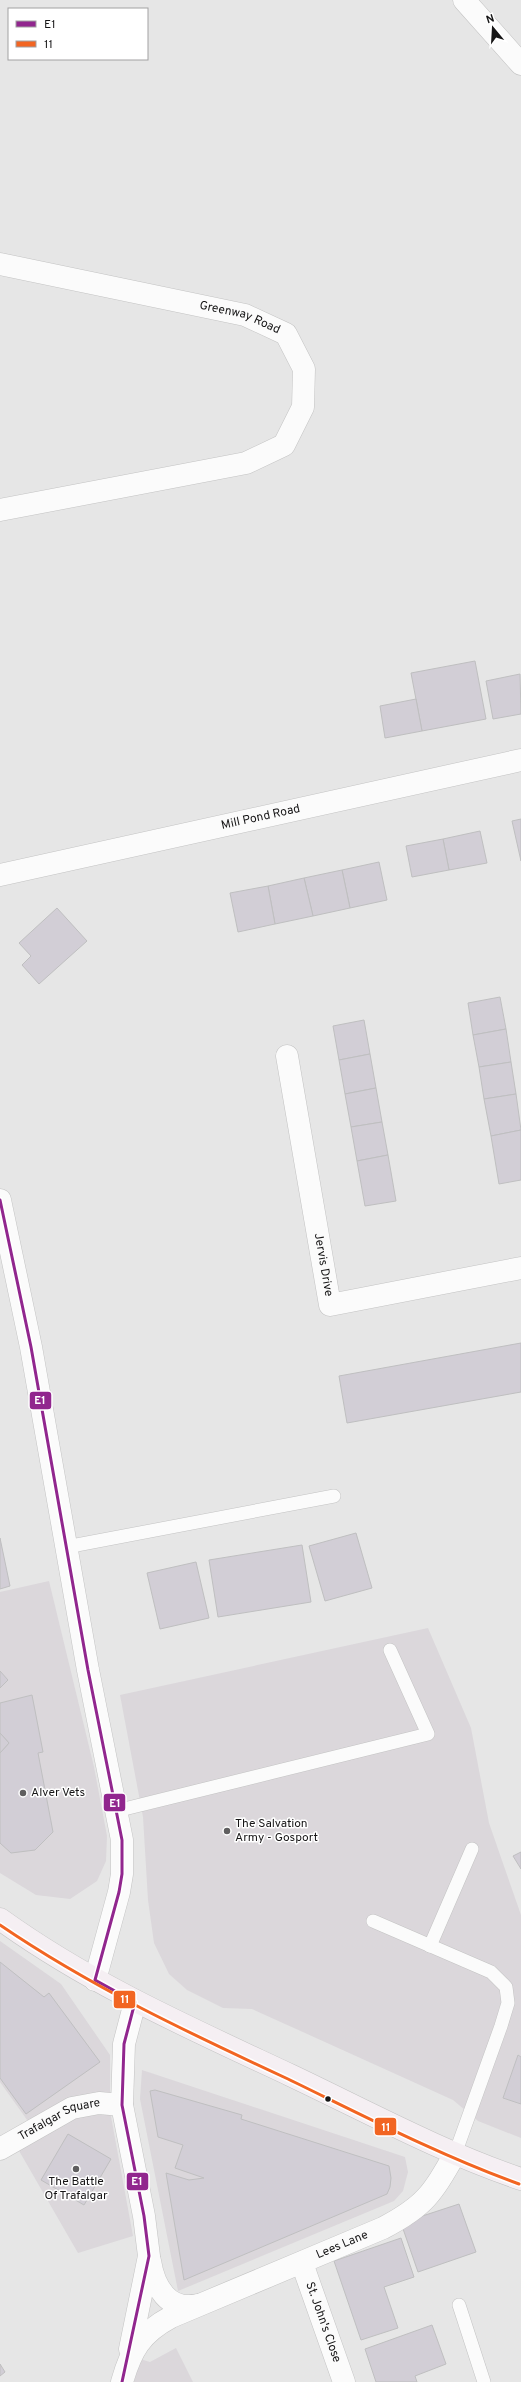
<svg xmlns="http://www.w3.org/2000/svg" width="521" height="2382" viewBox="0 0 521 2382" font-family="Overpass,sans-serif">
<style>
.built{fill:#dbd7db}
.building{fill:#d2ced6;stroke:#bfbfc0}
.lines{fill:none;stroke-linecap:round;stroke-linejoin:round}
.service-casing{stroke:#c3c3c3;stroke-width:14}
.minor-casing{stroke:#c3c3c3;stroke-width:23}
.primary-casing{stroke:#c3c3c3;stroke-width:23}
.service{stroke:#fbfbfb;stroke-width:13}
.minor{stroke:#fbfbfb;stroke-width:22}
.primary{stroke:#f5eff3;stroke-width:22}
.bus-1-casing{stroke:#fff;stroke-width:6}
.bus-2-casing{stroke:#fff;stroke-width:6}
.bus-1{stroke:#91268e;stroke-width:3}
.bus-2{stroke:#f26522;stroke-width:3}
.poi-dot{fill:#5f5e5f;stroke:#fff;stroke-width:1.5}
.bus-dot{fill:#161516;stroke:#fff;stroke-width:1.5}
.labels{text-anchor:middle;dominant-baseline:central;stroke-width:3;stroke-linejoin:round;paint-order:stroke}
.street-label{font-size:12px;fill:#161516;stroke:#fff}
.poi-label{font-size:12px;fill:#161516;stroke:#fff;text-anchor:start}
.line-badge{stroke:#fff;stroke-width:1.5}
.badge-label{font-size:11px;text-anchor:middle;font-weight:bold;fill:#fff}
</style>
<rect width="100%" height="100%" fill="#e6e6e6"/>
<g class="built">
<path d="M49,1581L94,1767L107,1836L106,1861L97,1881L70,1899L36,1895L0,1873V1592Z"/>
<path d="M428,1628L471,1728L489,1823L521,1915V2138L478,2121L453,2100L252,2009L223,2008L187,1990L169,1974L154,1943L148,1900L143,1817L120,1695Z"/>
<path d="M0,1941L61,1984L110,2055V2111L133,2236L78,2253L18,2149L40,2138L0,2082Z"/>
<path d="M142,2070L405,2157L408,2172L403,2191L394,2201L178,2291L140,2099Z"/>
<path d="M176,2348L193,2382H134L140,2359L150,2362Z"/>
</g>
<g class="building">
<path d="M475,661L486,719L422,731L411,673Z"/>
<path d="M520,674L521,714L493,719L486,681Z"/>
<path d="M416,699L422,731L385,738L380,706Z"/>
<path d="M521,819V861L512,821Z"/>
<path d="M480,831L487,863L449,870L443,839Z"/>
<path d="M443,839L449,870L412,877L406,846Z"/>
<path d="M379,862L387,900L350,908L342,870Z"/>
<path d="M342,870L350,908L313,916L304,878Z"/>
<path d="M304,878L313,916L275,924L268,886Z"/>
<path d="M268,886L275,924L238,932L230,893Z"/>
<path d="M57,908L87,941L39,984L22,965L31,956L19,943Z"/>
<path d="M500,997L506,1029L473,1035L468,1003Z"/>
<path d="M364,1020L370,1054L339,1060L333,1026Z"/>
<path d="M506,1029L511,1062L479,1067L473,1035Z"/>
<path d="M370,1054L376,1088L345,1094L339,1060Z"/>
<path d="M511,1062L516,1094L484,1099L479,1067Z"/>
<path d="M376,1088L382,1122L351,1127L345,1094Z"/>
<path d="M516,1094L521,1130L491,1136L484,1099Z"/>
<path d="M382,1122L388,1155L357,1161L351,1127Z"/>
<path d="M521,1130V1180L499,1184L491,1136Z"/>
<path d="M388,1155L396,1201L365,1206L357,1161Z"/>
<path d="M521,1343V1392L347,1423L339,1376Z"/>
<path d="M356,1533L372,1588L325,1601L309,1546Z"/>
<path d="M0,1538L10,1586L0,1589Z"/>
<path d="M302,1545L311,1602L218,1617L209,1560Z"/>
<path d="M196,1562L209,1618L160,1629L147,1573Z"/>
<path d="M0,1671L8,1680L0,1688Z"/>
<path d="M32,1695L43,1752L38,1753L53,1832L35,1850L11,1853L0,1843V1753L9,1743L0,1733V1703Z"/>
<path d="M0,1733L9,1743L0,1753Z"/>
<path d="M521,1852V1869L513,1856Z"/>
<path d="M0,1962L44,1997L49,1993L100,2062L26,2114L0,2078Z"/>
<path d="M518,2055L521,2057V2104L503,2098Z"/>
<path d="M155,2090L242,2115L241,2119L389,2166L391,2178L390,2187L387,2194L184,2280L166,2173L189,2180L204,2178L175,2168L183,2145L158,2137L150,2091Z"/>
<path d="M68,2134L111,2159L84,2205L41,2180Z"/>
<path d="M459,2204L476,2252L418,2272L401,2223Z"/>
<path d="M401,2238L414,2277L384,2287L398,2328L361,2340L334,2261Z"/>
<path d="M432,2325L446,2364L415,2376L417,2382H376L365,2349Z"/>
<path d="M0,2364L5,2372L0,2376Z"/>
</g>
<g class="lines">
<g class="service-casing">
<g id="service">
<path d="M66,1547L334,1496"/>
<path d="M116,1811L428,1734L390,1650"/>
<path d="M373,1921L491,1972L506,1987L508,2003L501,2026L455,2154"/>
<path d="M430,1946L472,1849"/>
<path d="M459,2305L484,2382"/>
</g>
</g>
<g class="minor-casing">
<g id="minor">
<path d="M464,0L521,64"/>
<path id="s1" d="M0,264L245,315L286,334L304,369L303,407L284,445L246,463L0,510"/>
<path id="s2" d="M0,875L521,760"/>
<path id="s3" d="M287,1056L330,1305L521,1268"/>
<path d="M0,1200L31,1347L88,1670L122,1840V1874L119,1892L95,1980"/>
<path id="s4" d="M0,2149L72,2108L99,2103L122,2105"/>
<path d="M150,2261C154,2286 168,2312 198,2305"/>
<path id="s5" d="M302,2263L344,2382"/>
<path d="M130,2349L149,2256L144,2216L122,2105L124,2044L135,2002"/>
<path id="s6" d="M122,2382C131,2350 141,2333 171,2317L383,2228C425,2206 432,2194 455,2154"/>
</g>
</g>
<g class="primary-casing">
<path id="primary" d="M0,1919C90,1984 190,2028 290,2075C366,2111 441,2152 521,2179"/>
</g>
<use href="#service" class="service"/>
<use href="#minor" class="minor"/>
<use href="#primary" class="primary"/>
<g class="bus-1-casing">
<path id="bus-1" d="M0,1200L31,1347L88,1670L122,1840V1874L119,1892L95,1980L135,2002L124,2044L122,2105L144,2216L149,2256L122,2382"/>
</g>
<g class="bus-2-casing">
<path id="bus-2" d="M0,1925C91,1987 189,2033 288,2079C364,2116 439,2155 519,2184"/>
</g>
<use href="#bus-1" class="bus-1"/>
<use href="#bus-2" class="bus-2"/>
</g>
<g class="poi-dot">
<circle cx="23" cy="1793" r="4"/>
<circle cx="227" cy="1831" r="4"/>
<circle cx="76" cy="2169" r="4"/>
</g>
<circle class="bus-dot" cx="328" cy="2099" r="3.5"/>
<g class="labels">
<g class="street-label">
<text stroke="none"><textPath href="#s1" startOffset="246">Greenway Road</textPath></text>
<text stroke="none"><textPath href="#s2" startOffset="267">Mill Pond Road</textPath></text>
<text stroke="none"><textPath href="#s3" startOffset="212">Jervis Drive</textPath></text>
<text stroke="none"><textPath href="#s4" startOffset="67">Trafalgar Square</textPath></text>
<text stroke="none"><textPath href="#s6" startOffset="270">Lees Lane</textPath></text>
<text stroke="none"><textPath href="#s5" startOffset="63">St. John's Close</textPath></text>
</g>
<g class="poi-label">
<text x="31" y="1793">Alver Vets</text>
<text x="235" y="1824">The Salvation<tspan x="235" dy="14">Army - Gosport</tspan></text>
<text x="76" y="2182" text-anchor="middle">The Battle<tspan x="76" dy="14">Of Trafalgar</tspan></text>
</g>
</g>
<g class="line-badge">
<rect x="29" y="1391" width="23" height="19" rx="4" fill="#91268e"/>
<rect x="103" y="1793" width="23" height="19" rx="4" fill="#91268e"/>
<rect x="113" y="1990" width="23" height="19" rx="4" fill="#f26522"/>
<rect x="374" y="2117" width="23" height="19" rx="4" fill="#f26522"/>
<rect x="126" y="2172" width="23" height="19" rx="4" fill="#91268e"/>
</g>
<g class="badge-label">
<text x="40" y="1404">E1</text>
<text x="115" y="1807">E1</text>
<text x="125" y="2003">11</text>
<text x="386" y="2131">11</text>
<text x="137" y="2185">E1</text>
</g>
<rect x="8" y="8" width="140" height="52" fill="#ffffff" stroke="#a2a1a2"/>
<rect x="16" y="21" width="20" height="6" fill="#91268e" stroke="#a2a1a2"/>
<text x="44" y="28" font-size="12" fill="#161516">E1</text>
<rect x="16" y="41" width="20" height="6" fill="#f26522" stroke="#a2a1a2"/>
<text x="44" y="48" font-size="12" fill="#161516">11</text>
<g transform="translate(493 28) rotate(342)" stroke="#ffffff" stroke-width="3" paint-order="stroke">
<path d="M0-3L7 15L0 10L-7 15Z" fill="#161516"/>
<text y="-6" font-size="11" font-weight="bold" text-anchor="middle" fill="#161516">N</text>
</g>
</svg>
